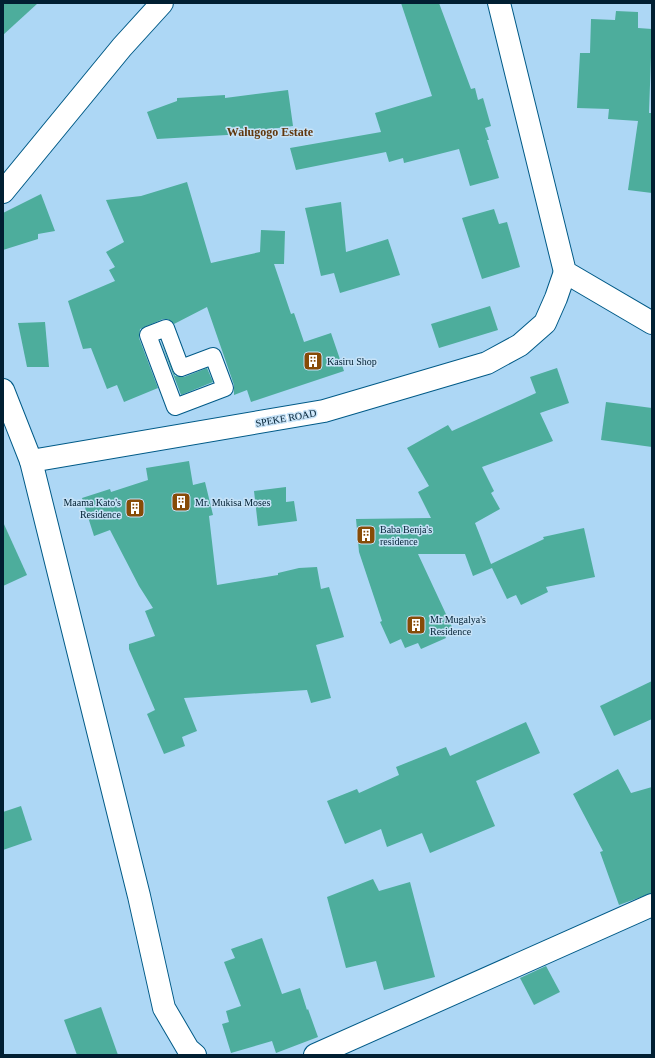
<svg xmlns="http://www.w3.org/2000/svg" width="655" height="1058" viewBox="0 0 655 1058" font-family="Georgia,serif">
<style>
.building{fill:#4dad9c}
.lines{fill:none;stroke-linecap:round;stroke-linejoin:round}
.service-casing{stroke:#015a87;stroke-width:18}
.minor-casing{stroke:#015a87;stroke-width:24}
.service{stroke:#fff;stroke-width:16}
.minor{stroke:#fff;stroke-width:22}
.labels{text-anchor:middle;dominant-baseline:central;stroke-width:3;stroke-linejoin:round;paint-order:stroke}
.poi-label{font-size:10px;fill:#011f32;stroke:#c6e2f7;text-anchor:start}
.street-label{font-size:10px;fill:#011f32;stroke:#c6e2f7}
.quarter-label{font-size:12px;font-weight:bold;fill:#61370d;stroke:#c6e2f7}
</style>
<rect width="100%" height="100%" fill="#add7f5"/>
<g class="building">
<path d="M3,3H38L3,35Z"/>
<path d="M401,3H439L471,89L475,88L478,100L483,98L491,126L485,128L489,140H487L499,178L470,186L459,149L404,163L403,158L389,162L386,152L296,170L290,148L381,132L375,113L432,96Z"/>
<path d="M616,11L638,12V28L652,29L649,113H652V193L628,190L638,121L608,119L609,109L577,108L580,53H590L591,19L615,20Z"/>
<path d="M288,90L293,126L227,135L157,139L147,112L177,101V98L225,95V98Z"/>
<path d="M187,182L211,263L260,252L261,230L285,231L284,264H274L291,314L294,313L304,342L331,333L344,371L251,402L247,390L234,395V385L207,307L174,324L168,319H163L140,329L139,338L158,388L124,402L117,385L107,389L91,348L83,349L68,301L115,281L109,270L115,267L106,252L124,242L106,200L141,196Z"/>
<path d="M41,194L55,231L38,234V239L3,250V213Z"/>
<path d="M341,202L346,252L388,239L400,275L340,293L334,273L321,276L305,208Z"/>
<path d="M494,209L499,224L507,222L520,267L482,279L462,218Z"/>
<path d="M490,306L498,330L439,348L431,324Z"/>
<path d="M45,322L49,367H27L18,323Z"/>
<path d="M160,340L175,376L184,377L207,368L213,382L181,395Z"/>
<path d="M557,368L569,403L540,413L553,441L482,467L494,491L491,493L500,509L475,523L491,564L544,539L543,537L584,528L595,577L546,587L548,592L521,605L516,595L507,599L492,568L473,576L465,554H418L452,627L443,631L446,638L421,649L418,643L405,648L401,639L390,644L380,622L382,621L359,552L356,519L431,518L418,492L429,486L407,448L448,425L452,431L536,393L530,377Z"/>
<path d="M606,402L652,408V447L601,440Z"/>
<path d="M189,461L193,485L205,482L213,515L209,516L217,585L278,575V573L299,568L317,567L321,589L329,587L344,637L316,645L331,698L311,703L307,690L184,698L197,731L182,737L185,746L164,754L147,714L155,710L129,649V644L155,636L145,611L153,608L139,586L110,530L94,536L82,498L110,489L111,492L148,480L146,468Z"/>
<path d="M286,487V502L294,501L297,521L258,526L254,491Z"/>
<path d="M3,522L27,575L3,586Z"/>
<path d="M652,681V719L614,736L600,706Z"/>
<path d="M526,722L540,753L476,781L495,826L430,853L422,833L387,847L381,829L345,844L327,801L357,789L359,793L399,775L396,767L446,747L450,756Z"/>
<path d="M618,769L631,793L652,787V893L619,905L600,852L603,851L573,794Z"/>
<path d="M21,806L32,840L3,850V812Z"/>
<path d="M373,879L379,891L410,882L435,977L384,990L376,961L346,968L327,897Z"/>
<path d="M262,938L282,994L300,988L307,1010L308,1009L318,1037L276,1053L272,1041L231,1053L222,1024L229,1022L226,1011L241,1006L224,962L235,958L231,949Z"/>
<path d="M546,966L560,992L534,1005L520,978Z"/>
<path d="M101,1007L118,1055H77L64,1020Z"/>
</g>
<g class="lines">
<g class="service-casing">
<path id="service" d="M166,328L181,368L213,356L225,388L175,407L148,335Z"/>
</g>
<g class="minor-casing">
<g id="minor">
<path d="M499,3L565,272L652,323"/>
<path d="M3,192L122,47L162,3"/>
<path d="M3,390L31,461L324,411L487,363L520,345L545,323L556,298L565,272"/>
<path d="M31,461L139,896L164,1008L188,1049L195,1055"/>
<path d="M315,1055L652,905"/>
</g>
</g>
<use href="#service" class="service"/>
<use href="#minor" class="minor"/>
</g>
<defs>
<g id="building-square" transform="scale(1)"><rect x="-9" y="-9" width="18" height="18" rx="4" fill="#874b07" stroke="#c6e2f7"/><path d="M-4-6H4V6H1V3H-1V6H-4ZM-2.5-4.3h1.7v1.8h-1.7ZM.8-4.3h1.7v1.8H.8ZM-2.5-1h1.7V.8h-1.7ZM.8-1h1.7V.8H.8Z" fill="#fff"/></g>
</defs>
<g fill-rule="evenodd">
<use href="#building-square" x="313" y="361"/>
<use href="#building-square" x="181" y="502"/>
<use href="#building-square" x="135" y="508"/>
<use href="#building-square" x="366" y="535"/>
<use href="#building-square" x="416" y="625"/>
</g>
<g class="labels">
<g class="poi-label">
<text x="327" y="361">Kasiru Shop</text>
<text x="121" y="502" text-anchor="end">Maama Kato's<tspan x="121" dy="12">Residence</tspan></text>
<text x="195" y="502">Mr. Mukisa Moses</text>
<text x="380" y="529">Baba Benja's<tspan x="380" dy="12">residence</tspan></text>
<text x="430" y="619">Mr Mugalya's<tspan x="430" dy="12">Residence</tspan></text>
</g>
<g class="street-label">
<text transform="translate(286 418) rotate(-10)">SPEKE ROAD</text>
</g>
<g class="quarter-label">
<text x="270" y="132">Walugogo Estate</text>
</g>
</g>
<rect width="655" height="1058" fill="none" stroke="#011f32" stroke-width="8"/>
</svg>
